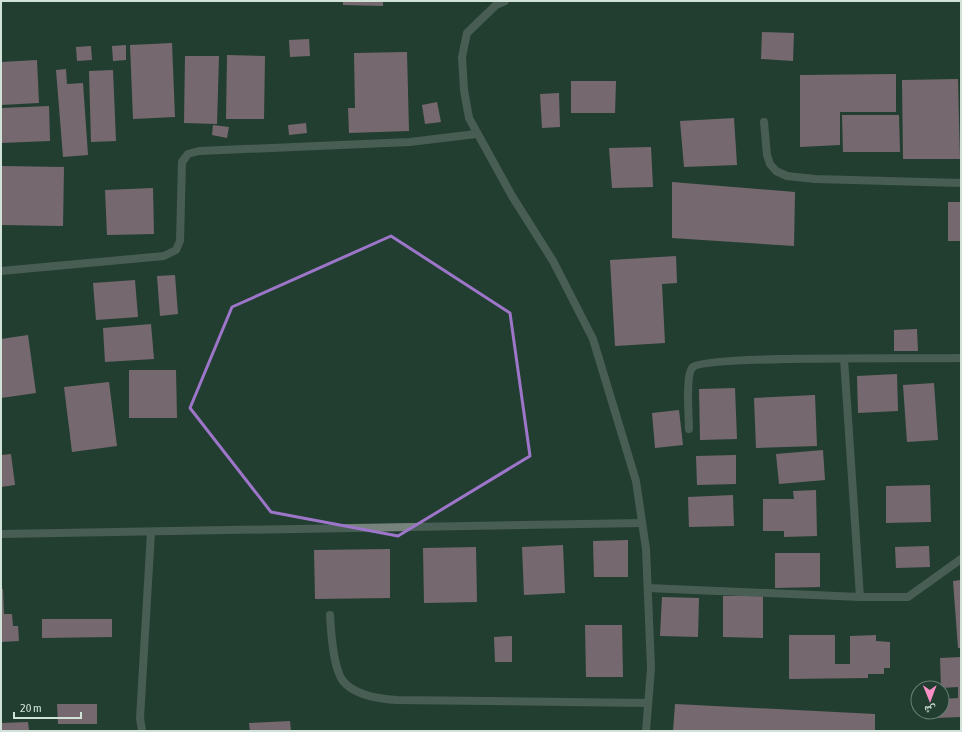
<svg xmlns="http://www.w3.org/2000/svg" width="962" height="732" viewBox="0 0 962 732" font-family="'Asap Condensed','Noto Naskh Arabic',sans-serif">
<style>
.building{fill:#db9bba}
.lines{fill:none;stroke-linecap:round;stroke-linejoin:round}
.minor{stroke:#76837c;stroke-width:8}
.marked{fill:none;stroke:#9d75c9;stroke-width:3;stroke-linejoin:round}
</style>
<rect width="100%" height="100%" fill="#223e31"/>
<g class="building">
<path d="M343,1H383V6L343,5Z"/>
<path d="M762,32L794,33L793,61L761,59Z"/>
<path d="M309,39L310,56L290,57L289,40Z"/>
<path d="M172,43L175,117L133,119L130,45Z"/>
<path d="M126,45V60L113,61L112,46Z"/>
<path d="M91,46L92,60L77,61L76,47Z"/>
<path d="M407,52L409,131L349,133L348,108H355L354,53Z"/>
<path d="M227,55L265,56L264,119H226Z"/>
<path d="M185,56H219L217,124L184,123Z"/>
<path d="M37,60L39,103L1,105V62Z"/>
<path d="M66,69L67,84L83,83L88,155L63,157L56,70Z"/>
<path d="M113,70L116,141L91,142L89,71Z"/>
<path d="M896,74V112H840V145L800,147V75Z"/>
<path d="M958,79L960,159H903L902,80Z"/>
<path d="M571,81H616L615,113H571Z"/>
<path d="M559,93L560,127L542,128L540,94Z"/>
<path d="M437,102L441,122L425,124L422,105Z"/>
<path d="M49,106L50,141L1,143V108Z"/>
<path d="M842,115H899L900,152H843Z"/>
<path d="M734,118L737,165L684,167L680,121Z"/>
<path d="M306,123L307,133L289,135L288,125Z"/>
<path d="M213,125L229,127L227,138L212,135Z"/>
<path d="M651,147L653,187L612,188L609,148Z"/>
<path d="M1,166L64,167L63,226L1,225Z"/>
<path d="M672,182L795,192L794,246L672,238Z"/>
<path d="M153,188L154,234L107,235L105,190Z"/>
<rect x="948" y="202" width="13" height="39"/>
<path d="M676,256L677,283L662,284L665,343L615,346L610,260Z"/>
<path d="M175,275L178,314L160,316L157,276Z"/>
<path d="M135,280L138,317L96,320L93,283Z"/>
<path d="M151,324L154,359L105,362L103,328Z"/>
<path d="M917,329L918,351H894V330Z"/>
<path d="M28,335L36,393L1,398V339Z"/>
<path d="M129,370H176L177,418H129Z"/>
<path d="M897,374L898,411L858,413L857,376Z"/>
<path d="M109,382L117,446L72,452L64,387Z"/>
<path d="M934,383L938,440L907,442L903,385Z"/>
<path d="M735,388L737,439L700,440L699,389Z"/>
<path d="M815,395L817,446L756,448L754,398Z"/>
<path d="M679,410L683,445L655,448L652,413Z"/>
<path d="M823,450L825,480L779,484L776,454Z"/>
<path d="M11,454L15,485L1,487V455Z"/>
<path d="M736,455V484L697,485L696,456Z"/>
<path d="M930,485L931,522L886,523V486Z"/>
<path d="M816,490L817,536L784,537V531H763V499H794L793,491Z"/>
<path d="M733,495L734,526L689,527L688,497Z"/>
<path d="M628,540V577H594L593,541Z"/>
<path d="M563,545L565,593L524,595L522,547Z"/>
<path d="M929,546L930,567L896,568L895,547Z"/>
<path d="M476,547L477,602L424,603L423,548Z"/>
<path d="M390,549V598L315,599L314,550Z"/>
<path d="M775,553H820V587L775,588Z"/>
<path d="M961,580V648H958L953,581Z"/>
<path d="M1,589H3L4,614H12L13,626H18L19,641L1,642Z"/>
<path d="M723,596H763V638L723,637Z"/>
<path d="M662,597L699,598L698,637L660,636Z"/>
<path d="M42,619H112V637L42,638Z"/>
<path d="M585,625H622L623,677H586Z"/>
<path d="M789,635H835V664H850V636L876,635V641L890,642V668H884V674H868V678L789,679Z"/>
<path d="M512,636V662H495L494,637Z"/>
<path d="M961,657V717L935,718V712H942V699L958,698V687L941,688L940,658Z"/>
<path d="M57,704H97V724H58Z"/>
<path d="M675,704L875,714V731H673Z"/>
<path d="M290,721L291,731H250L249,723Z"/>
<path d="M28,722L29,731H1V723Z"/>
</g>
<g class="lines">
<g class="minor">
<path d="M505,1L496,5L467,33L462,57L464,90L469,118L512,196L553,261L593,339L636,481L646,549L651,668L646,731"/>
<path d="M764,122L767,155L770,164L776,171L787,176L815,179L961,183"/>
<path d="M1,271L164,256L176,250L180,241L182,162L188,154L199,151L410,142L476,134"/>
<path d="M689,429C689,418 685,373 693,367C706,355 926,359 961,358"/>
<path d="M1,534L642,523"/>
<path d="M648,588L860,597L844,359"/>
<path d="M860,597H908L961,559"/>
<path d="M330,615C331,632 333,668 343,681C355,696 380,699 397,700L648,703"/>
<path d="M142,731L140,718L151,532"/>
</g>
</g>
<path d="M0 0H962V732H0ZM391,236L510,313L530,456L398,536L271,512L190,408L232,307Z" fill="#223e31" fill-opacity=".55" fill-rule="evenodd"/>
<path class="marked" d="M391,236L510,313L530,456L398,536L271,512L190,408L232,307Z"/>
<rect width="962" height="732" fill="none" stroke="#d1e2d9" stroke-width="4"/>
<g transform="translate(930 700) rotate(179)"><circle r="19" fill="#223e31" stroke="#688074"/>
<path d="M0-3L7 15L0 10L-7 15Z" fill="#fa8fc6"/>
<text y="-6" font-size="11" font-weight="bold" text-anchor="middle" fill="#d1e2d9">ش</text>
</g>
<path d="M14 712v6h67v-6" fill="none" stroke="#d1e2d9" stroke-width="2"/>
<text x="20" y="712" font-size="12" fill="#d1e2d9" stroke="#223e31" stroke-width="3" paint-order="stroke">20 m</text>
</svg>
